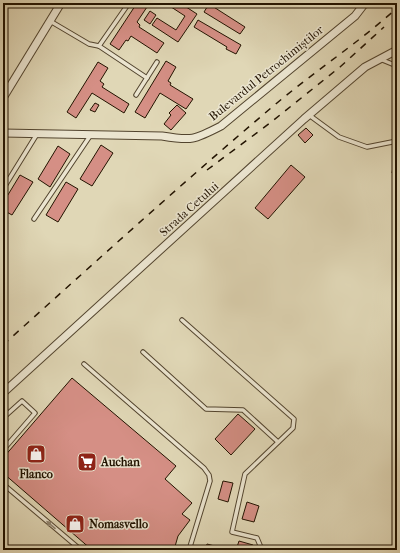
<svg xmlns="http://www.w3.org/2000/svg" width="400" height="553" viewBox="0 0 400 553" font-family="'IM FELL French Canon',serif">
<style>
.building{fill:#d58f85;stroke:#221300}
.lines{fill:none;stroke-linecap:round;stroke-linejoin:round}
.lane-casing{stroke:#52442e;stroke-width:5.5}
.street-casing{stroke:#52442e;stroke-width:9}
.lane{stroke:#ebe5d0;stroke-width:3.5}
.street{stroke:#ebe5d0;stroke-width:7}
.rail{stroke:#221300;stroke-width:1.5;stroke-dasharray:7 7;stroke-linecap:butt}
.oneway{fill:#918672}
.labels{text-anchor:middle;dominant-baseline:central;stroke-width:3;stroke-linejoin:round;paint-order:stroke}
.street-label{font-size:12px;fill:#221300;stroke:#ebe5d0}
.poi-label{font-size:12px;font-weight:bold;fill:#221300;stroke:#ebe5d0;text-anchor:start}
</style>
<rect width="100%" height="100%" fill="#e0d7b6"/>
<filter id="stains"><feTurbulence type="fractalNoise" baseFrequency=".005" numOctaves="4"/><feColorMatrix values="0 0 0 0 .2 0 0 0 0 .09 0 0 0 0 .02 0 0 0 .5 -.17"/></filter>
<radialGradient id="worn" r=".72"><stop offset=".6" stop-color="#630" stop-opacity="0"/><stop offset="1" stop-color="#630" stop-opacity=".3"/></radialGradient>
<g class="building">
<path d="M137,3H142L147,7L137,22L140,25L139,27L164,43L157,53L131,36L128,41L126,40L119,50L110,44Z"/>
<path d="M165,3H180L197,14L178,42L152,25L157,18L176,30L185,16Z"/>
<path d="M209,4L245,27L240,34L204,12Z"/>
<path d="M150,11L156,15L150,24L144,20Z"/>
<path d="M198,20L241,45L236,54L226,49L227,47L194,27Z"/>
<path d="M166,61L176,67L168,81L171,83L170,85L193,99L186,109L160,93L145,118L135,112Z"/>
<path d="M98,62L108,68L100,81L104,84L102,87L129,104L124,113L92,93L76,118L67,112Z"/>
<path d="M95,103L99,105L95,112L90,110Z"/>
<path d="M177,105L186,113L171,130L164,124L171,115L169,113Z"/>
<path d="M306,128L313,135L305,143L298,135Z"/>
<path d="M101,145L113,153L92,186L80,179Z"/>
<path d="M58,146L70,154L50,187L38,179Z"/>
<path d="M394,160L397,161V175L392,173Z"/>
<path d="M291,165L305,177L268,219L255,208Z"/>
<path d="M20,175L33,182L12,215L3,210V203Z"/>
<path d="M66,182L78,189L58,222L46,215Z"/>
<path d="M72,378L176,466L165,479L192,503L182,514L190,520L178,536L174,550H92L3,473V458Z"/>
<path d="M238,414L255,429L231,455L215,439Z"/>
<path d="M223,481L233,483L228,502L218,499Z"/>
<path d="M247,502L259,506L254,522L242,519Z"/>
<path d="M239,541L253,545L252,550H236Z"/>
<path d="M207,544L226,549V550H205Z"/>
</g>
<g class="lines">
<g class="lane-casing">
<g id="lane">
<path d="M50,21L89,44L99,46L129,3"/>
<path d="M99,46L147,78"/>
<path d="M380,59L397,66"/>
<path d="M136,95L157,62"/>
<path d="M309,115L339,137L367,147L397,141"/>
<path d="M3,189L37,134"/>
<path d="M34,219L90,136"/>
<path d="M182,320L294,419L293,428L245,474L232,532L257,538L262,550"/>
<path d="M143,352L206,409L243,410L278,442"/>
<path d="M84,364L204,468L209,475L210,481L189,550"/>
<path d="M3,418L22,401L35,413L3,450"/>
<path d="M3,484L81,550"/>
</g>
</g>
<g class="street-casing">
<g id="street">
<path d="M3,98L61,3"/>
<path d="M3,133L162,136C192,141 194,140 221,126L355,16L365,3"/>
<path d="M3,393L304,119L365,67L397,50"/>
</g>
</g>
<use href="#lane" class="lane"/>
<use href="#street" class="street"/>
<g class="rail">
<path d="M207,170L270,123L340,67L384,27"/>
<path d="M3,345C92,265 180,185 271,108C312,73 357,44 397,8"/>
</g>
</g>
<defs><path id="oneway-solid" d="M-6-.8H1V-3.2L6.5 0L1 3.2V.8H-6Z"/></defs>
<use class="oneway" href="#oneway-solid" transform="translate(51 525) rotate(-139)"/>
<defs>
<g id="shop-square" transform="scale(1)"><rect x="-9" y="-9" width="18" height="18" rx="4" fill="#8f2418" stroke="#ebe5d0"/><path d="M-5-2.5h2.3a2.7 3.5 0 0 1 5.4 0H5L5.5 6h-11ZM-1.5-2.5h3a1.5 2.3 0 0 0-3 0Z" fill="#fff"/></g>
<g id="supermarket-square" transform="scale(1)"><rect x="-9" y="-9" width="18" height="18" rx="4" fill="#8f2418" stroke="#ebe5d0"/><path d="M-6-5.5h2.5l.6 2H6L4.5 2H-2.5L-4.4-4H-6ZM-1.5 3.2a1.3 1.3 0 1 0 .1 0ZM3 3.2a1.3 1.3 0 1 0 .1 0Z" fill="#fff"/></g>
</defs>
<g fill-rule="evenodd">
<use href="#shop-square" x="36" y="454"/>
<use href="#supermarket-square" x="87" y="462"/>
<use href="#shop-square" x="75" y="524"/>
</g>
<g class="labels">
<g class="street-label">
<text transform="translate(266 73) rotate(-39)">Bulevardul Petrochimiștilor</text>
<text transform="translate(189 209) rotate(-42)">Strada Cetului</text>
</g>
<g class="poi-label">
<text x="101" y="462">Auchan</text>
<text x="36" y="474" text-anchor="middle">Flanco</text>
<text x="89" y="524">Nomasvello</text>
</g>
</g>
<rect width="400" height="553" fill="none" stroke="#e0d7b6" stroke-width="16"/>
<rect x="4" y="4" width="392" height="545" fill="none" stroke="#221300" stroke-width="2"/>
<rect x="8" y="8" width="384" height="537" fill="none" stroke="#221300"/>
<rect width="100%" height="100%" filter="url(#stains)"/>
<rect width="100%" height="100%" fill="url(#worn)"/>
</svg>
